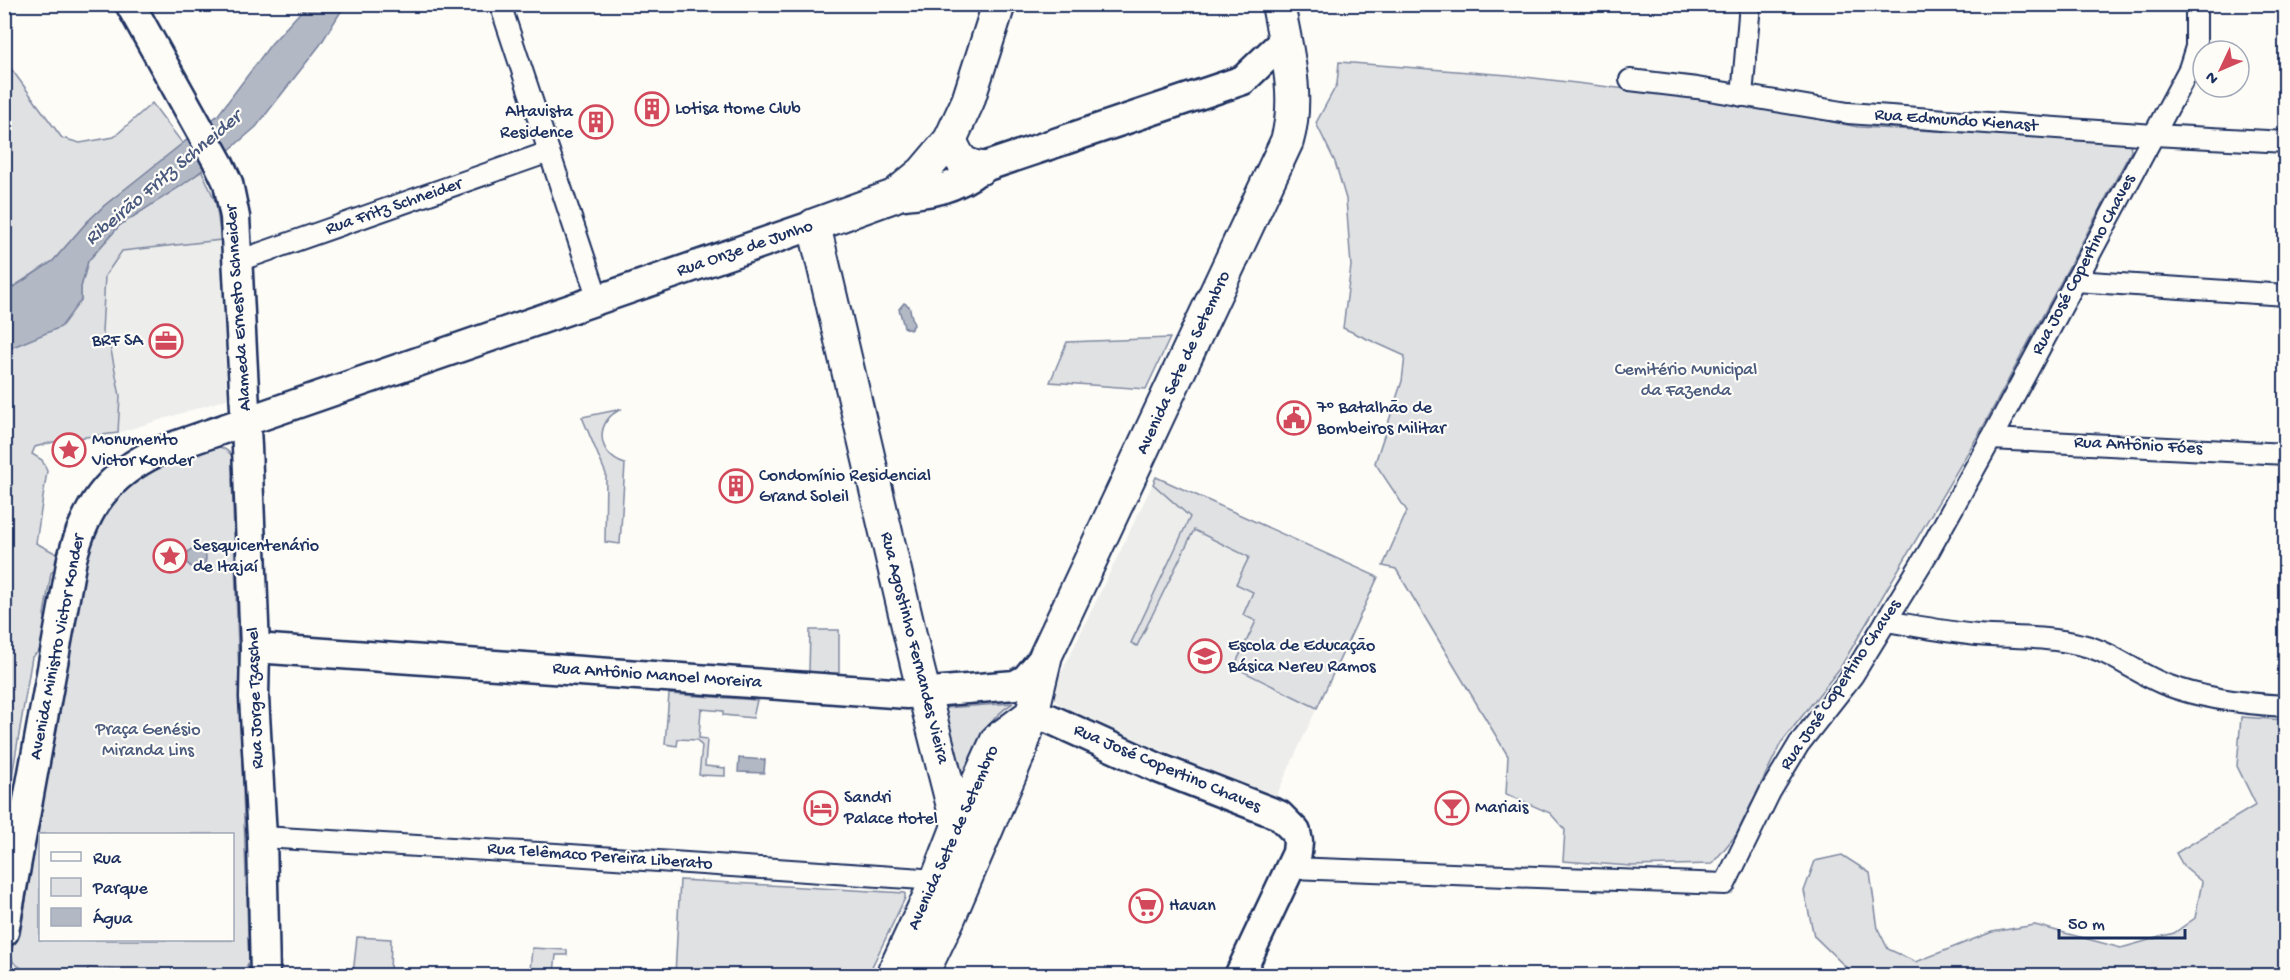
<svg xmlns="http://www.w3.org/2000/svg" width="2290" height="980" viewBox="0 0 2290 980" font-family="'Gochi Hand',sans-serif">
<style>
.built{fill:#edeeec}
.green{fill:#e0e1e3;stroke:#7e88a0;stroke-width:1.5;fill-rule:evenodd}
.water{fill:#b3b8c5;stroke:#76819c;stroke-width:1.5}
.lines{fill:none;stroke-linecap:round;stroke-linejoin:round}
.street-casing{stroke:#1b2f5e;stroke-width:24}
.secondary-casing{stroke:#1b2f5e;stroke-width:33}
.primary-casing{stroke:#1b2f5e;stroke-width:36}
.street{stroke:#fdfcf7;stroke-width:20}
.secondary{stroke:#fdfcf7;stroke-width:28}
.primary{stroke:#fdfcf7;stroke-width:32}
.labels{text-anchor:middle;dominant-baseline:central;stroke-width:4.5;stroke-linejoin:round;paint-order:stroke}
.poi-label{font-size:18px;fill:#1b2f5e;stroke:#fdfcf7;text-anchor:start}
.street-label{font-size:18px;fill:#1b2f5e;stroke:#fdfcf7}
.park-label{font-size:18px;fill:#4c5c7f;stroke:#fdfcf7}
.water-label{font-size:20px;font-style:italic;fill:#49587d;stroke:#fdfcf7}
</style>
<rect width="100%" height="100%" fill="#fdfcf7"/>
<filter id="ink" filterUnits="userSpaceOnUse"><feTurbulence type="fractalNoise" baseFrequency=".0167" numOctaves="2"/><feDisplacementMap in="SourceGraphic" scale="12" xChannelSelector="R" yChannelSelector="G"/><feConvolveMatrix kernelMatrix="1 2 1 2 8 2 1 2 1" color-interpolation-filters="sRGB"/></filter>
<g filter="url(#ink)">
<g class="built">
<path d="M221,240L227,399L118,433L120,396L102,332L105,276L122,251Z"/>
<path d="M1156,477L1378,577L1275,798L1073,713L1055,701L1053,690Z"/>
</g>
<g class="green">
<path d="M4,59L62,138L80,143L114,137L152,103L183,144L105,205L87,222L53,261L7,291L4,290Z"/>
<path d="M1339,62L1508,75L1719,100L1858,127L2130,141L2131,151L1983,427L1840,668L1781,743L1736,835L1712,864L1631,866L1563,861L1565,830L1550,813L1506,794L1508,756L1396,569L1383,566L1407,511L1375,463L1402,381L1405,356L1343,328L1351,266L1346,199L1335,162L1316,123L1337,84Z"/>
<path d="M202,171L216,203L221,240L122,251L105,276L102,332L111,350L120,396L118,433L61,440L35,447L32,454L42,460L47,471L36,543L59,555L58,567L51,573L44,615L48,623L44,647L32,657L5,818V347H13L81,300V287L88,261L120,225Z"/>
<path d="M1170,338L1146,389L1050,382L1067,342Z"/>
<path d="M622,409C594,420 596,455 625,464L620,544L605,542L606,474L582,417Z"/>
<path d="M216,446C231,449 235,459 237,473L232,478L249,961L246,968L239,976L206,975L88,968L87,974L24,970L13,962L11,955L14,940L20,935L71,638L76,572L105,504L142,474ZM40,834H232V940H40Z"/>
<path d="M1156,477L1378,577L1317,708L1234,667L1256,621L1243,615L1253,592L1236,584L1249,557L1194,530L1137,646L1131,643L1190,517L1153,484Z"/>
<path d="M810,630H839V675L809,673Z"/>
<path d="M669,694L757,700L753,718L723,715V711L701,709L699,738L707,739L705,766L725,768V776L699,775L702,746L697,740L678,739L677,746L665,744Z"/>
<path d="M1013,703C984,721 976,749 961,778L945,708Z"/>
<path d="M2241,717L2285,720V975H1854L1814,936L1804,891L1815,861L1842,855L1870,873L1878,929L1888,949L1916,962L1992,932L2035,925L2121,948L2174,933L2195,918L2202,882L2184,867L2176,853L2256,805L2237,766Z"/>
<path d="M680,880L905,893V898L868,975H675Z"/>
<path d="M357,937L391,939L390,975H353Z"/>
<path d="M532,948L567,950V955H556L554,973L530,971Z"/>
</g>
<g class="water">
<path d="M307,5H345L320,45L256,127L227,152L181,186L120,225L88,261L81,287V300L61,327L13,347H5V290L8,291L53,261L87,222L105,205L218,115L271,44Z"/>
<path d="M904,303L909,306L914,325L910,330L904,327L899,309Z"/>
<circle cx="196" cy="558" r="10"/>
<path d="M739,758L765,760L764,773L738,772Z"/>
</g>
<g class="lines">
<g class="street-casing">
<g id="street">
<path d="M500,4L598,299"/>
<path d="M1630,80L1697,88L1848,113L2154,135L2286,142"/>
<path d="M1742,96L1750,4"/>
<path d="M238,261L549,152"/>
<path d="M2075,281L2286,295"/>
<path d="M1991,439L2286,454"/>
<path d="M1886,621C1916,626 1946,632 1977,635C2012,638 2047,636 2082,645C2112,652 2136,673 2164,684C2203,699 2244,704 2286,706"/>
<path d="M262,837L556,854L937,880"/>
<path d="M1291,868L1725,884L1770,792L1799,744L1853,675L1929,551L1991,439L2189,69L2196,47V4"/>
</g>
</g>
<g class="secondary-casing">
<g id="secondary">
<path d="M130,4L219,164L228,183L235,217L247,447L255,648L254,697L262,837L265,976"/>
<path d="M894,196C928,193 954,190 981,168L1243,80L1285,40"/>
<path d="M255,648L907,694L1015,685L1026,679L1046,655"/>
<path d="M1032,714L1050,719L1158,768L1279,815L1296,832L1298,842L1297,853L1239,976"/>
<path d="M4,932L72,559C85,508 108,475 157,452L814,225"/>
</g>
</g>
<g class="primary-casing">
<g id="primary">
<path d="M950,140C959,159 960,164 981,168"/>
<path d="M958,826L918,669L814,225L894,196L923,172L950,140L968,101L999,4"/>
<path d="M892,976L937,880L958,826L997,740L1032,714"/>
<path d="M921,976L948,920L1020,751L1032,714L1046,655L1287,141C1300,96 1286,48 1278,4"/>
</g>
</g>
<use href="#street" class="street"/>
<use href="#secondary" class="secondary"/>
<use href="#primary" class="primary"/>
</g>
</g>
<defs>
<g id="building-ring" transform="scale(1.725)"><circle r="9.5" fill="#fdfcf7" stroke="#d1495b" stroke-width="1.5"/><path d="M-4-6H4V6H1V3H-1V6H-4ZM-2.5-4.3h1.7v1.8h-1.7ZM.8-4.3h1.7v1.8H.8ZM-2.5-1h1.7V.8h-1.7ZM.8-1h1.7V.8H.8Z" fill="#d1495b"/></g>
<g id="office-ring" transform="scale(1.725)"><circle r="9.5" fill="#fdfcf7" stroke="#d1495b" stroke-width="1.5"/><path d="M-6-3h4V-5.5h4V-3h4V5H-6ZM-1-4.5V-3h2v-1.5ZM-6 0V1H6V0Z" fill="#d1495b"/></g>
<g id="civic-ring" transform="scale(1.725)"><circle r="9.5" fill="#fdfcf7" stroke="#d1495b" stroke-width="1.5"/><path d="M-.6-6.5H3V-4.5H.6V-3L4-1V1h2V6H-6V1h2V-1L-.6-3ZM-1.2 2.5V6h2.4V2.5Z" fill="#d1495b"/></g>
<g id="sight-ring" transform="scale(1.725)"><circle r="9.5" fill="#fdfcf7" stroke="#d1495b" stroke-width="1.5"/><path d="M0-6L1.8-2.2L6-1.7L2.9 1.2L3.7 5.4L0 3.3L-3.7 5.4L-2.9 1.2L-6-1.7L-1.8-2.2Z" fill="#d1495b"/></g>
<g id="school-ring" transform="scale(1.725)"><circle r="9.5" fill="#fdfcf7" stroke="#d1495b" stroke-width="1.5"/><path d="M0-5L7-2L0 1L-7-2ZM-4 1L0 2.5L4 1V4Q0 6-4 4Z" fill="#d1495b"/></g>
<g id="hotel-ring" transform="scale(1.725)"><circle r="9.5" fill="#fdfcf7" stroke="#d1495b" stroke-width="1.5"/><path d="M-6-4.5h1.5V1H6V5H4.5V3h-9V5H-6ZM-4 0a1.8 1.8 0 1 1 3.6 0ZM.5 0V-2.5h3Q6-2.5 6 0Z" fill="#d1495b"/></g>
<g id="bar-ring" transform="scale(1.725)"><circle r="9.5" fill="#fdfcf7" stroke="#d1495b" stroke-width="1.5"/><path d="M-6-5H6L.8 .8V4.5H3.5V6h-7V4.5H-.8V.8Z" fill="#d1495b"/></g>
<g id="supermarket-ring" transform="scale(1.725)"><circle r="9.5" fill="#fdfcf7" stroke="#d1495b" stroke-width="1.5"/><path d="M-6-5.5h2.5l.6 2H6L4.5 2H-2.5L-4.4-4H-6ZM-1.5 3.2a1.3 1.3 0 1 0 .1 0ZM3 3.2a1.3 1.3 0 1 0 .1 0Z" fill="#d1495b"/></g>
</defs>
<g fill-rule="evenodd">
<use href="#building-ring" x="652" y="109"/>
<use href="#building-ring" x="596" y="122"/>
<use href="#office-ring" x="166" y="341"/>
<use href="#civic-ring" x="1294" y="418"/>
<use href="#sight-ring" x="69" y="450"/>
<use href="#building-ring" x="736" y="486"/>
<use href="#sight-ring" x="170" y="556"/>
<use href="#school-ring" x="1205" y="656"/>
<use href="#hotel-ring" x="821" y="808"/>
<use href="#bar-ring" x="1452" y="808"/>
<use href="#supermarket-ring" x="1146" y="906"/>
</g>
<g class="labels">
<g class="poi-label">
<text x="675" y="109">Lotisa Home Club</text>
<text x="573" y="112" text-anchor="end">Altavista<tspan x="573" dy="21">Residence</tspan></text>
<text x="143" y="341" text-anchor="end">BRF SA</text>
<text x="1317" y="408">7º Batalhão de<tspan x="1317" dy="21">Bombeiros Militar</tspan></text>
<text x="92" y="440">Monumento<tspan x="92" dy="21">Victor Konder</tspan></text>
<text x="759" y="476">Condomínio Residencial<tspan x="759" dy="21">Grand Soleil</tspan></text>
<text x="193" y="546">Sesquicentenário<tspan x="193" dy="21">de Itajaí</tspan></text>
<text x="1228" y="646">Escola de Educação<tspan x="1228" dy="21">Básica Nereu Ramos</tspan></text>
<text x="844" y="798">Sandri<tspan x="844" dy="21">Palace Hotel</tspan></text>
<text x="1475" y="808">Mariais</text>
<text x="1169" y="906">Havan</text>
</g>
<g class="street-label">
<text transform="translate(1956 121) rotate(4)">Rua Edmundo Kienast</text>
<text transform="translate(394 207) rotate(-19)">Rua Fritz Schneider</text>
<text transform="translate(745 249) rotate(-19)">Rua Onze de Junho</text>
<text transform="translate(2084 265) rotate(-62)">Rua José Copertino Chaves</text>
<text transform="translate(239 308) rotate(-94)">Alameda Ernesto Schneider</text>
<text transform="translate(1184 363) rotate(-65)">Avenida Sete de Setembro</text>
<text transform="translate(2138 446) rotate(3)">Rua Antônio Fóes</text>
<text transform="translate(58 647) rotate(-79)">Avenida Ministro Victor Konder</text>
<text transform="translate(914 648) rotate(76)">Rua Agostinho Fernandes Vieira</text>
<text transform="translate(657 676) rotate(4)">Rua Antônio Manoel Moreira</text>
<text transform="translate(1841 685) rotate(-56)">Rua José Copertino Chaves</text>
<text transform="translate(256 698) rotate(-92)">Rua Jorge Tzaschel</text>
<text transform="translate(1167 769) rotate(23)">Rua José Copertino Chaves</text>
<text transform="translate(954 838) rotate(-66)">Avenida Sete de Setembro</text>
<text transform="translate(600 857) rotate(4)">Rua Telêmaco Pereira Liberato</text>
</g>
<g class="park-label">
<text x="1686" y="370">Cemitério Municipal<tspan x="1686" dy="21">da Fazenda</tspan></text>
<text x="148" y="730">Praça Genésio<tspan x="148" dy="21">Miranda Lins</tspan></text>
</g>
<g class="water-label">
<text transform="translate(164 179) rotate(-40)">Ribeirão Fritz Schneider</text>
</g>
</g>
<rect width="2290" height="980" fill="none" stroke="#fdfcf7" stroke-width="24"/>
<rect x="12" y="12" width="2266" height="956" fill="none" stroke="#1b2f5e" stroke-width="2" filter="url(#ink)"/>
<rect x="39" y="833" width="195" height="108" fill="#fdfcf7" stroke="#a3aaba" stroke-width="1.5"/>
<rect x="51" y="852" width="30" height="9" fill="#fdfcf7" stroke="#a3aaba" stroke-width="1.5"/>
<text x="93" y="863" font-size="18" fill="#1b2f5e">Rua</text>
<rect x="51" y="878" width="30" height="18" fill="#e0e1e3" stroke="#a3aaba" stroke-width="1.5"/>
<text x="93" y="893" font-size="18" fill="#1b2f5e">Parque</text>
<rect x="51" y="908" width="30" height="18" fill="#b3b8c5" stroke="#a3aaba" stroke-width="1.5"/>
<text x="93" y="923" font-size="18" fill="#1b2f5e">Água</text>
<g transform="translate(2221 69) rotate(226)"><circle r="28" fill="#fdfcf7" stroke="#a3aaba" stroke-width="1.5"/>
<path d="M0-4.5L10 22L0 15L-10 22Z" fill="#d1495b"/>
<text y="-9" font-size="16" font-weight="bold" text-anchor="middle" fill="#1b2f5e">N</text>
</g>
<path d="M2059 929v9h126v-9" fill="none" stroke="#1b2f5e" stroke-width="3"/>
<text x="2068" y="929" font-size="18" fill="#1b2f5e" stroke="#fdfcf7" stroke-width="4.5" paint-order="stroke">50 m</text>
</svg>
